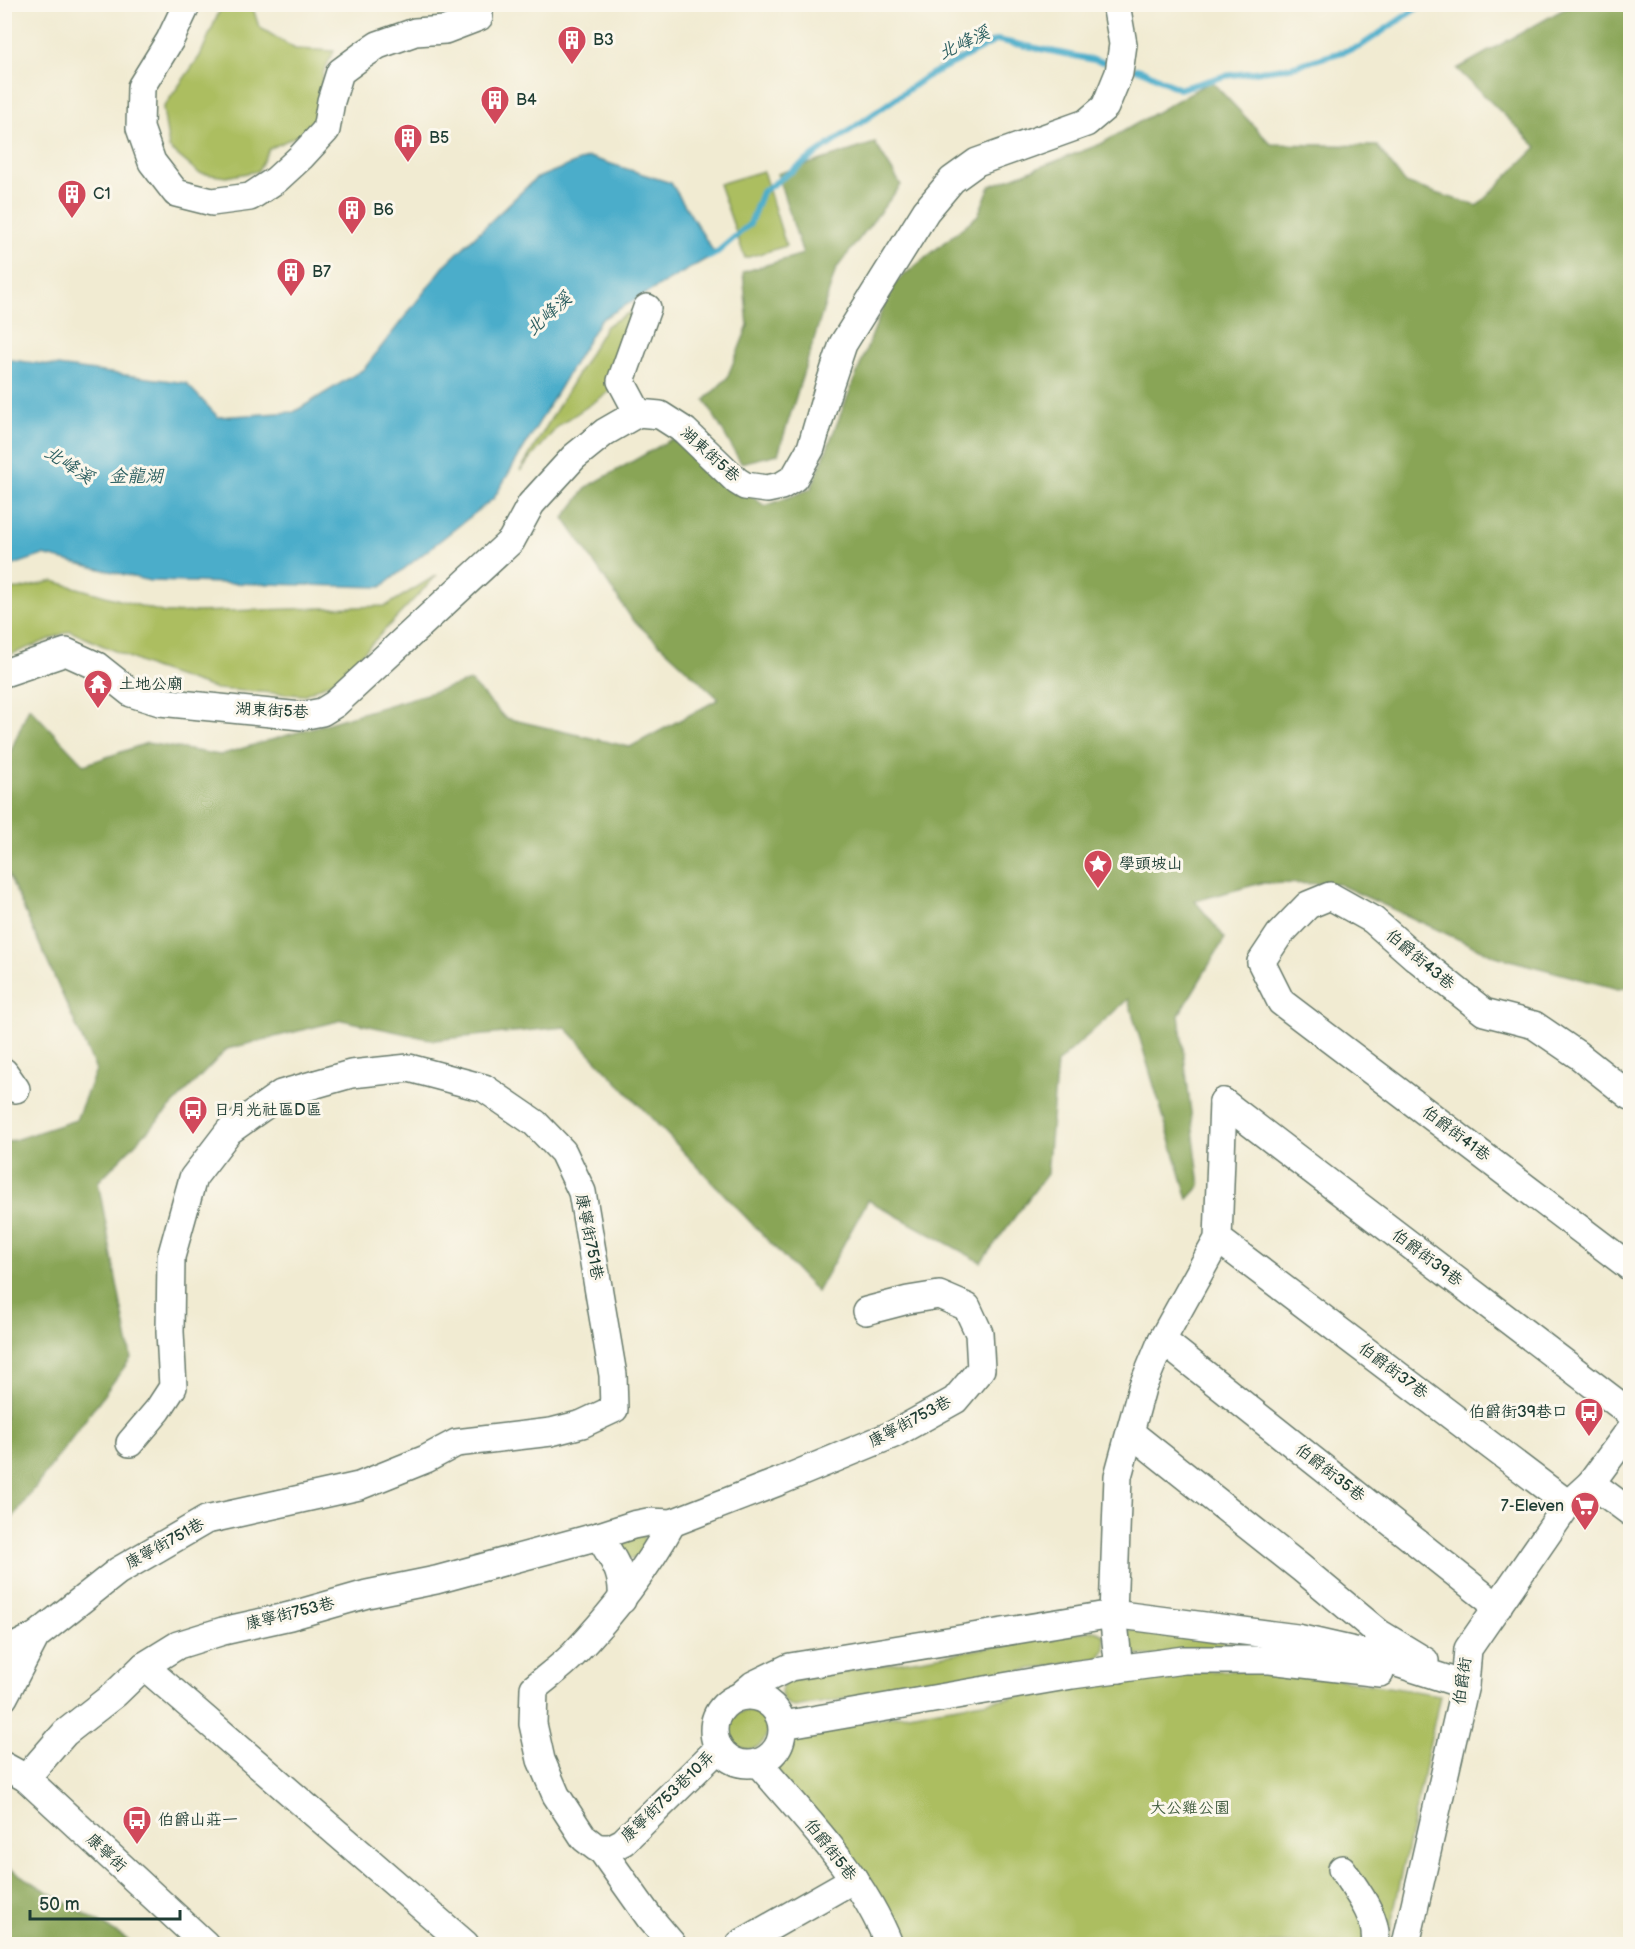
<svg xmlns="http://www.w3.org/2000/svg" width="1635" height="1949" font-family="'Balsamiq Sans','LXGW WenKai TC',sans-serif">
<style>
.green{fill:#acbe61;stroke:#667e4a;stroke-width:1.5}
.forest{fill:#89a557;stroke:#547146;stroke-width:1.5}
.water{fill:#4badca;stroke:#35757f;stroke-width:1.5}
.lines{fill:none;stroke-linecap:round;stroke-linejoin:round}
.stream{stroke:#4badca;stroke-width:6}
.minor-casing{stroke:#687a6b;stroke-width:30}
.minor{stroke:#fff;stroke-width:27}
.labels{text-anchor:middle;dominant-baseline:central;stroke-width:6;stroke-linejoin:round;paint-order:stroke}
.poi-label{font-size:16px;fill:#1f3d34;stroke:#fbf7ec;text-anchor:start}
.street-label{font-size:16px;fill:#1f3d34;stroke:#fbf7ec}
.park-label{font-size:16px;fill:#425d3f;stroke:#fbf7ec}
.water-label{font-size:18px;font-style:italic;fill:#2c5f61;stroke:#fbf7ec}
</style>
<rect width="100%" height="100%" fill="#fbf7ec"/>
<filter id="ink" filterUnits="userSpaceOnUse"><feTurbulence type="fractalNoise" baseFrequency=".0167" numOctaves="2"/><feDisplacementMap in="SourceGraphic" scale="12" xChannelSelector="R" yChannelSelector="G"/><feConvolveMatrix kernelMatrix="1 2 1 2 8 2 1 2 1" color-interpolation-filters="sRGB"/></filter>
<filter id="wash" filterUnits="userSpaceOnUse"><feTurbulence type="fractalNoise" baseFrequency=".008" numOctaves="4" result="noise"/><feDisplacementMap in="SourceGraphic" scale="24" xChannelSelector="R" yChannelSelector="G"/><feGaussianBlur stdDeviation="1.35" result="paint"/><feColorMatrix in="noise" values="0 0 0 0 0 0 0 0 0 0 0 0 0 0 0 0 0 1.4 0 .05"/><feComposite in="paint" operator="in"/></filter>
<g filter="url(#wash)">
<rect width="100%" height="100%" fill="#f1ebd2"/>
<g class="green">
<polygon points="222,5 252,5 259,27 295,49 334,51 323,73 320,103 311,129 269,149 258,171 226,177 199,173 169,148 163,108 200,56"/>
<polygon points="763,171 786,246 745,258 719,184"/>
<polygon points="632,311 610,376 609,392 558,426 520,471 606,326"/>
<polygon points="437,575 338,679 303,695 216,689 153,668 70,631 5,657 5,590 20,589 53,581 165,613 386,606"/>
<polygon points="644,1535 645,1545 637,1558 627,1559 615,1538"/>
<polygon points="1133,1629 1379,1665 1131,1655 1126,1632"/>
<path d="M1096,1630L1104,1636L1105,1650L1099,1658L1094,1659L794,1707C781,1703 777,1691 786,1681Z"/>
<polygon points="1279,1670 1440,1695 1387,1944 897,1944 772,1765 784,1756 795,1732 1178,1671"/>
<circle cx="748" cy="1730" r="19"/>
</g>
<g class="forest">
<polygon points="1571,5 1630,5 1630,987 1618,989 1495,956 1338,884 1261,883 1195,901 1225,938 1179,1015 1200,1186 1188,1199 1128,999 1057,1063 1047,1174 981,1262 868,1200 817,1292 565,1027 434,1040 342,1020 227,1049 98,1182 131,1358 5,1528 5,1143 76,1120 96,1070 5,867 5,765 29,707 84,765 147,743 220,755 470,681 505,718 630,747 719,699 632,619 564,518 587,487 672,439 765,506 811,489 892,285 978,215 990,186 1101,144 1211,81 1271,144 1377,146 1405,183 1477,206 1537,147 1457,69"/>
<polygon points="875,143 901,185 836,269 778,454 741,463 705,400 727,378 748,326 743,272 803,254 777,174"/>
<polygon points="4,1866 5,1866 135,1944 5,1944"/>
</g>
<polygon class="water" points="589,157 671,183 715,254 600,320 494,498 381,587 150,581 43,555 5,568 5,359 186,383 218,417 294,412 364,369 446,264 535,179"/>
<g class="lines">
<g class="stream">
<polyline points="1136,69 1144,71 1179,89 1225,76 1291,67 1359,47 1423,4"/>
<polyline points="709,257 715,254 750,224 762,192 926,77 997,40 1104,62"/>
</g>
</g>
</g>
<g filter="url(#ink)">
<g class="lines">
<g class="minor-casing">
<g id="minor">
<polyline points="187,4 170,40 141,87 140,128 152,162 176,193 212,202 250,197 276,180 301,157 326,130 331,101 340,72 363,55 378,45 415,32 445,30 479,17 479,4"/>
<polyline points="638,413 621,381 647,308"/>
<polyline points="4,673 66,652 97,666 131,693 160,702 301,716 322,712 335,704 511,541 531,504 574,457 605,432 638,413 660,415 685,431 737,481 745,486 767,489 781,486 794,478 811,448 829,386 843,344 926,211 952,180 977,162 1086,123 1105,107 1119,73 1123,44 1116,4"/>
<polyline points="4,1072 16,1089"/>
<polyline points="1630,1096 1578,1055 1534,1025 1484,1012 1415,957 1373,920 1330,896 1308,905 1279,935 1261,962 1281,1002 1630,1267"/>
<polyline points="1223,1102 1630,1413"/>
<polyline points="1218,1239 1568,1504"/>
<polyline points="1162,1340 1498,1607"/>
<polyline points="1131,1433 1301,1568 1379,1633 1425,1661"/>
<polyline points="1591,1483 1630,1512"/>
<path d="M672,1523C645,1572 611,1615 573,1655C561,1667 547,1677 534,1688L533,1724L541,1760L556,1795L584,1838L597,1848H611L623,1842L719,1748"/>
<path d="M599,1536C613,1560 624,1571 622,1600"/>
<polyline points="4,1652 36,1636 118,1571 206,1520 359,1486 426,1459 456,1443 551,1432 582,1424 614,1409 613,1375 582,1192 563,1152 535,1123 484,1088 409,1068 351,1074 281,1094 229,1131 193,1178 171,1257 170,1332 173,1387 158,1410 130,1443"/>
<polyline points="144,1666 465,1944"/>
<polyline points="1119,1669 1113,1614 1118,1476 1142,1388 1162,1340 1218,1239 1223,1102"/>
<circle cx="748" cy="1730" r="34"/>
<polyline points="740,1696 753,1685 790,1667 1113,1614 1297,1638 1372,1655 1465,1685"/>
<polyline points="4,1697 36,1636"/>
<polyline points="783,1725 1072,1675 1184,1660 1270,1660 1380,1673"/>
<path d="M758,1763C807,1820 861,1874 889,1944"/>
<polyline points="4,1766 26,1778 205,1944"/>
<polyline points="26,1778 65,1733 115,1694 144,1666 178,1645 223,1631 290,1616 367,1594 436,1580 599,1536 633,1525 648,1522 672,1523 778,1482 894,1434 955,1400 981,1369 979,1333 967,1307 939,1295 908,1300 866,1311"/>
<polyline points="600,1848 649,1917 672,1944"/>
<path d="M1342,1869C1356,1890 1379,1918 1375,1944"/>
<polyline points="740,1944 854,1879"/>
<polyline points="1406,1944 1465,1685 1468,1649 1568,1504 1591,1483 1630,1430"/>
</g>
</g>
<use href="#minor" class="minor"/>
</g>
</g>
<defs>
<g id="building-pin" transform="scale(1.5)"><path d="M0 17L-7.5 6A9.5 9.5 0 1 1 7.5 6Z" fill="#d1495b" stroke="#fbf7ec"/><path d="M-4-6H4V6H1V3H-1V6H-4ZM-2.5-4.3h1.7v1.8h-1.7ZM.8-4.3h1.7v1.8H.8ZM-2.5-1h1.7V.8h-1.7ZM.8-1h1.7V.8H.8Z" fill="#fff"/></g>
<g id="temple-pin" transform="scale(1.5)"><path d="M0 17L-7.5 6A9.5 9.5 0 1 1 7.5 6Z" fill="#d1495b" stroke="#fbf7ec"/><path d="M0-6L5-2H3V0L6.5 2.5H4V6H1.5V3h-3V6H-4V2.5H-6.5L-3 0V-2H-5Z" fill="#fff"/></g>
<g id="sight-pin" transform="scale(1.5)"><path d="M0 17L-7.5 6A9.5 9.5 0 1 1 7.5 6Z" fill="#d1495b" stroke="#fbf7ec"/><path d="M0-6L1.8-2.2L6-1.7L2.9 1.2L3.7 5.4L0 3.3L-3.7 5.4L-2.9 1.2L-6-1.7L-1.8-2.2Z" fill="#fff"/></g>
<g id="bus-pin" transform="scale(1.5)"><path d="M0 17L-7.5 6A9.5 9.5 0 1 1 7.5 6Z" fill="#d1495b" stroke="#fbf7ec"/><path d="M-5-6H5V4H4V6H2V4H-2V6H-4V4H-5ZM-3.5-4V0h7V-4ZM-3.5 1.2v1.5H-2V1.2ZM2 1.2v1.5H3.5V1.2Z" fill="#fff"/></g>
<g id="supermarket-pin" transform="scale(1.5)"><path d="M0 17L-7.5 6A9.5 9.5 0 1 1 7.5 6Z" fill="#d1495b" stroke="#fbf7ec"/><path d="M-6-5.5h2.5l.6 2H6L4.5 2H-2.5L-4.4-4H-6ZM-1.5 3.2a1.3 1.3 0 1 0 .1 0ZM3 3.2a1.3 1.3 0 1 0 .1 0Z" fill="#fff"/></g>
</defs>
<g fill-rule="evenodd">
<use href="#building-pin" x="572" y="40"/>
<use href="#building-pin" x="495" y="100"/>
<use href="#building-pin" x="408" y="138"/>
<use href="#building-pin" x="72" y="194"/>
<use href="#building-pin" x="352" y="210"/>
<use href="#building-pin" x="291" y="272"/>
<use href="#temple-pin" x="98" y="684"/>
<use href="#sight-pin" x="1098" y="864"/>
<use href="#bus-pin" x="193" y="1110"/>
<use href="#bus-pin" x="1589" y="1412"/>
<use href="#supermarket-pin" x="1585" y="1506"/>
<use href="#bus-pin" x="137" y="1820"/>
</g>
<g class="labels">
<g class="poi-label">
<text x="593" y="40">B3</text>
<text x="516" y="100">B4</text>
<text x="429" y="138">B5</text>
<text x="93" y="194">C1</text>
<text x="373" y="210">B6</text>
<text x="312" y="272">B7</text>
<text x="119" y="684">土地公廟</text>
<text x="1119" y="864">學頭坡山</text>
<text x="214" y="1110">日月光社區D區</text>
<text x="1568" y="1412" text-anchor="end">伯爵街39巷口</text>
<text x="1564" y="1506" text-anchor="end">7-Eleven</text>
<text x="158" y="1820">伯爵山莊一</text>
</g>
<g class="street-label">
<text transform="translate(710 455) rotate(42)">湖東街5巷</text>
<text transform="translate(272 711) rotate(3)">湖東街5巷</text>
<text transform="translate(1420 960) rotate(40)">伯爵街43巷</text>
<text transform="translate(1456 1134) rotate(37)">伯爵街41巷</text>
<text transform="translate(589 1237) rotate(79)">康寧街751巷</text>
<text transform="translate(1427 1258) rotate(37)">伯爵街39巷</text>
<text transform="translate(1393 1371) rotate(37)">伯爵街37巷</text>
<text transform="translate(910 1422) rotate(-28)">康寧街753巷</text>
<text transform="translate(1330 1473) rotate(38)">伯爵街35巷</text>
<text transform="translate(165 1544) rotate(-29)">康寧街751巷</text>
<text transform="translate(290 1614) rotate(-14)">康寧街753巷</text>
<text transform="translate(1463 1681) rotate(-82)">伯爵街</text>
<text transform="translate(668 1797) rotate(-44)">康寧街753巷10弄</text>
<text transform="translate(830 1850) rotate(52)">伯爵街5巷</text>
<text transform="translate(106 1853) rotate(43)">康寧街</text>
</g>
<g class="park-label">
<text x="1190" y="1808">大公雞公園</text>
</g>
<g class="water-label">
<text transform="translate(964 43) rotate(-25)">北峰溪</text>
<text transform="translate(549 314) rotate(-42)">北峰溪</text>
<text transform="translate(69 465) rotate(33)">北峰溪</text>
<text x="136" y="476">金龍湖</text>
</g>
</g>
<rect width="1635" height="1949" fill="none" stroke="#fbf7ec" stroke-width="24"/>
<path d="M30 1910v9h150v-9" fill="none" stroke="#1f3d34" stroke-width="3"/>
<text x="39" y="1910" font-size="18" fill="#1f3d34" stroke="#fbf7ec" stroke-width="4.5" paint-order="stroke">50 m</text>
</svg>
